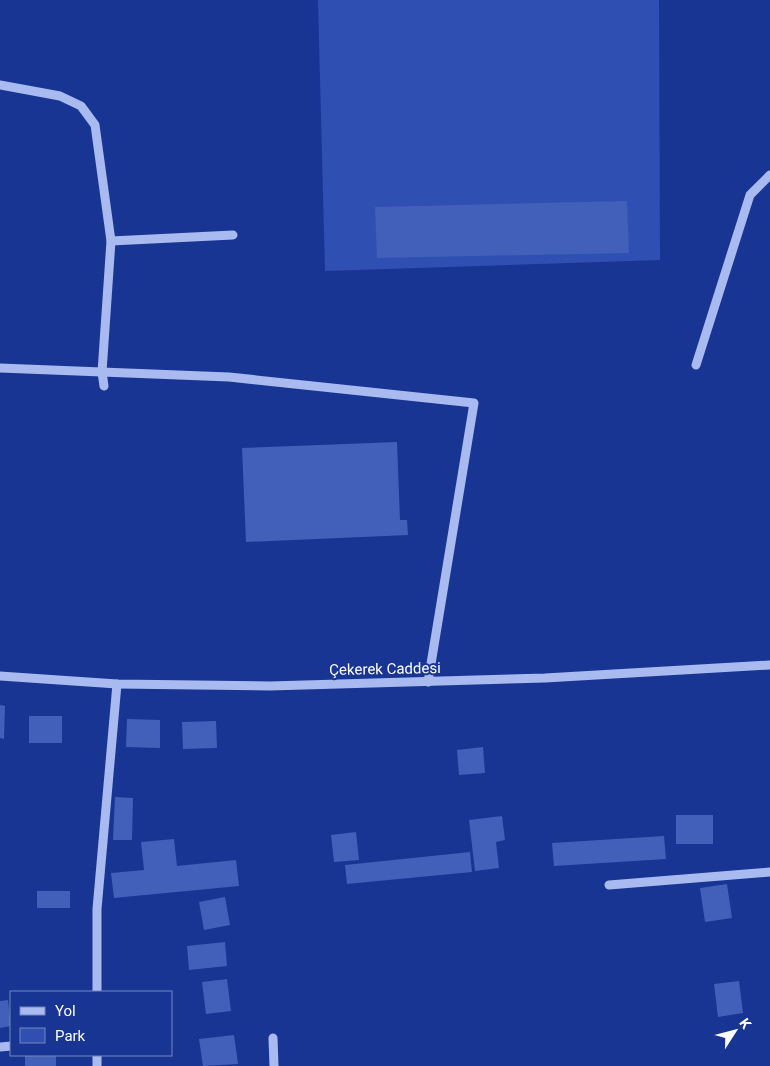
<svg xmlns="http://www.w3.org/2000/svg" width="770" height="1066" font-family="Roboto,sans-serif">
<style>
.park{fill:#304fb2}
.building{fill:#425fba}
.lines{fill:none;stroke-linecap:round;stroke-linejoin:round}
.minor{stroke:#a9baf0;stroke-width:9}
.labels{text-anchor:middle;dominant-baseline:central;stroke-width:4;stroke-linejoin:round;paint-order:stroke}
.street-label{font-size:15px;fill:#fff;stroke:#193593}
</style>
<rect width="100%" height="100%" fill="#193593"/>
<polygon class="park" points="318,0 659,0 660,260 325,271"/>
<g class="building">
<polygon points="627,201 629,253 377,258 375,207"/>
<polygon points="397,442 400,520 407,520 408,535 246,542 242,448"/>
<polygon points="0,705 5,706 4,739 0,738"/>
<rect x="29" y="716" width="33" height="27"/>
<polygon points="127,719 160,720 160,748 126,747"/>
<polygon points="216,721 217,748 183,749 182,722"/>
<polygon points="483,747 485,773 459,775 457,750"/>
<polygon points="115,797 133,798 132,840 113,840"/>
<rect x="676" y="815" width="37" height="29"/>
<polygon points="502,816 505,840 496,842 499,868 475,871 469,820"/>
<polygon points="356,832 359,860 334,862 331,835"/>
<polygon points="664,836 666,859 554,866 552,843"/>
<polygon points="174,839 177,866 236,860 239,886 114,898 111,873 144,870 141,842"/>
<polygon points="470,852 472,872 347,884 345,865"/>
<polygon points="727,884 732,918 705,922 700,888"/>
<rect x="37" y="891" width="33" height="17"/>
<polygon points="225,897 230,925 204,930 199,902"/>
<polygon points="225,942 227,966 189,970 187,946"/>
<polygon points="227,979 231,1011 206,1014 202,982"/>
<polygon points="739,981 743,1013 718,1017 714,984"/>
<polygon points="8,1000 11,1026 0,1028 0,1001"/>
<polygon points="234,1035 238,1064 203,1066 199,1039"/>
<rect x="25" y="1055" width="31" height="11"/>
</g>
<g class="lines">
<g class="minor">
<polyline points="0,85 60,96 81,106 95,125 111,241 102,372 104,386"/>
<polyline points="111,241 233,235"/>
<polyline points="696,365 750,195 770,175"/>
<polyline points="0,368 229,377 474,403 428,682"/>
<polyline points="0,676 117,684 270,686 545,678 770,665"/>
<polyline points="609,885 770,872"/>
<polyline points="97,992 97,909 117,684"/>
<polyline points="273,1038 274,1066"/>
<polyline points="0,1047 11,1046"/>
<polyline points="97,1066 97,1055"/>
</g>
</g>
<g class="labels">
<g class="street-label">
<text transform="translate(385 669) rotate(-1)">Çekerek Caddesi</text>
</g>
</g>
<rect x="10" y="991" width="162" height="65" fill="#193593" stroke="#7586be"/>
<rect x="20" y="1007" width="25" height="8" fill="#a9baf0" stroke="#7586be"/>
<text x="55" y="1016" font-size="15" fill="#ffffff">Yol</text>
<rect x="20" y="1028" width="25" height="15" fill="#304fb2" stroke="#7586be"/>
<text x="55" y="1041" font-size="15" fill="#ffffff">Park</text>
<g transform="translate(735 1031) rotate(54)" stroke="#193593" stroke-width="4" paint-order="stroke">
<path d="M0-4L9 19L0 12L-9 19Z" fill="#ffffff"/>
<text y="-8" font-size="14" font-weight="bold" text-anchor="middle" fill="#ffffff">K</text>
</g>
</svg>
